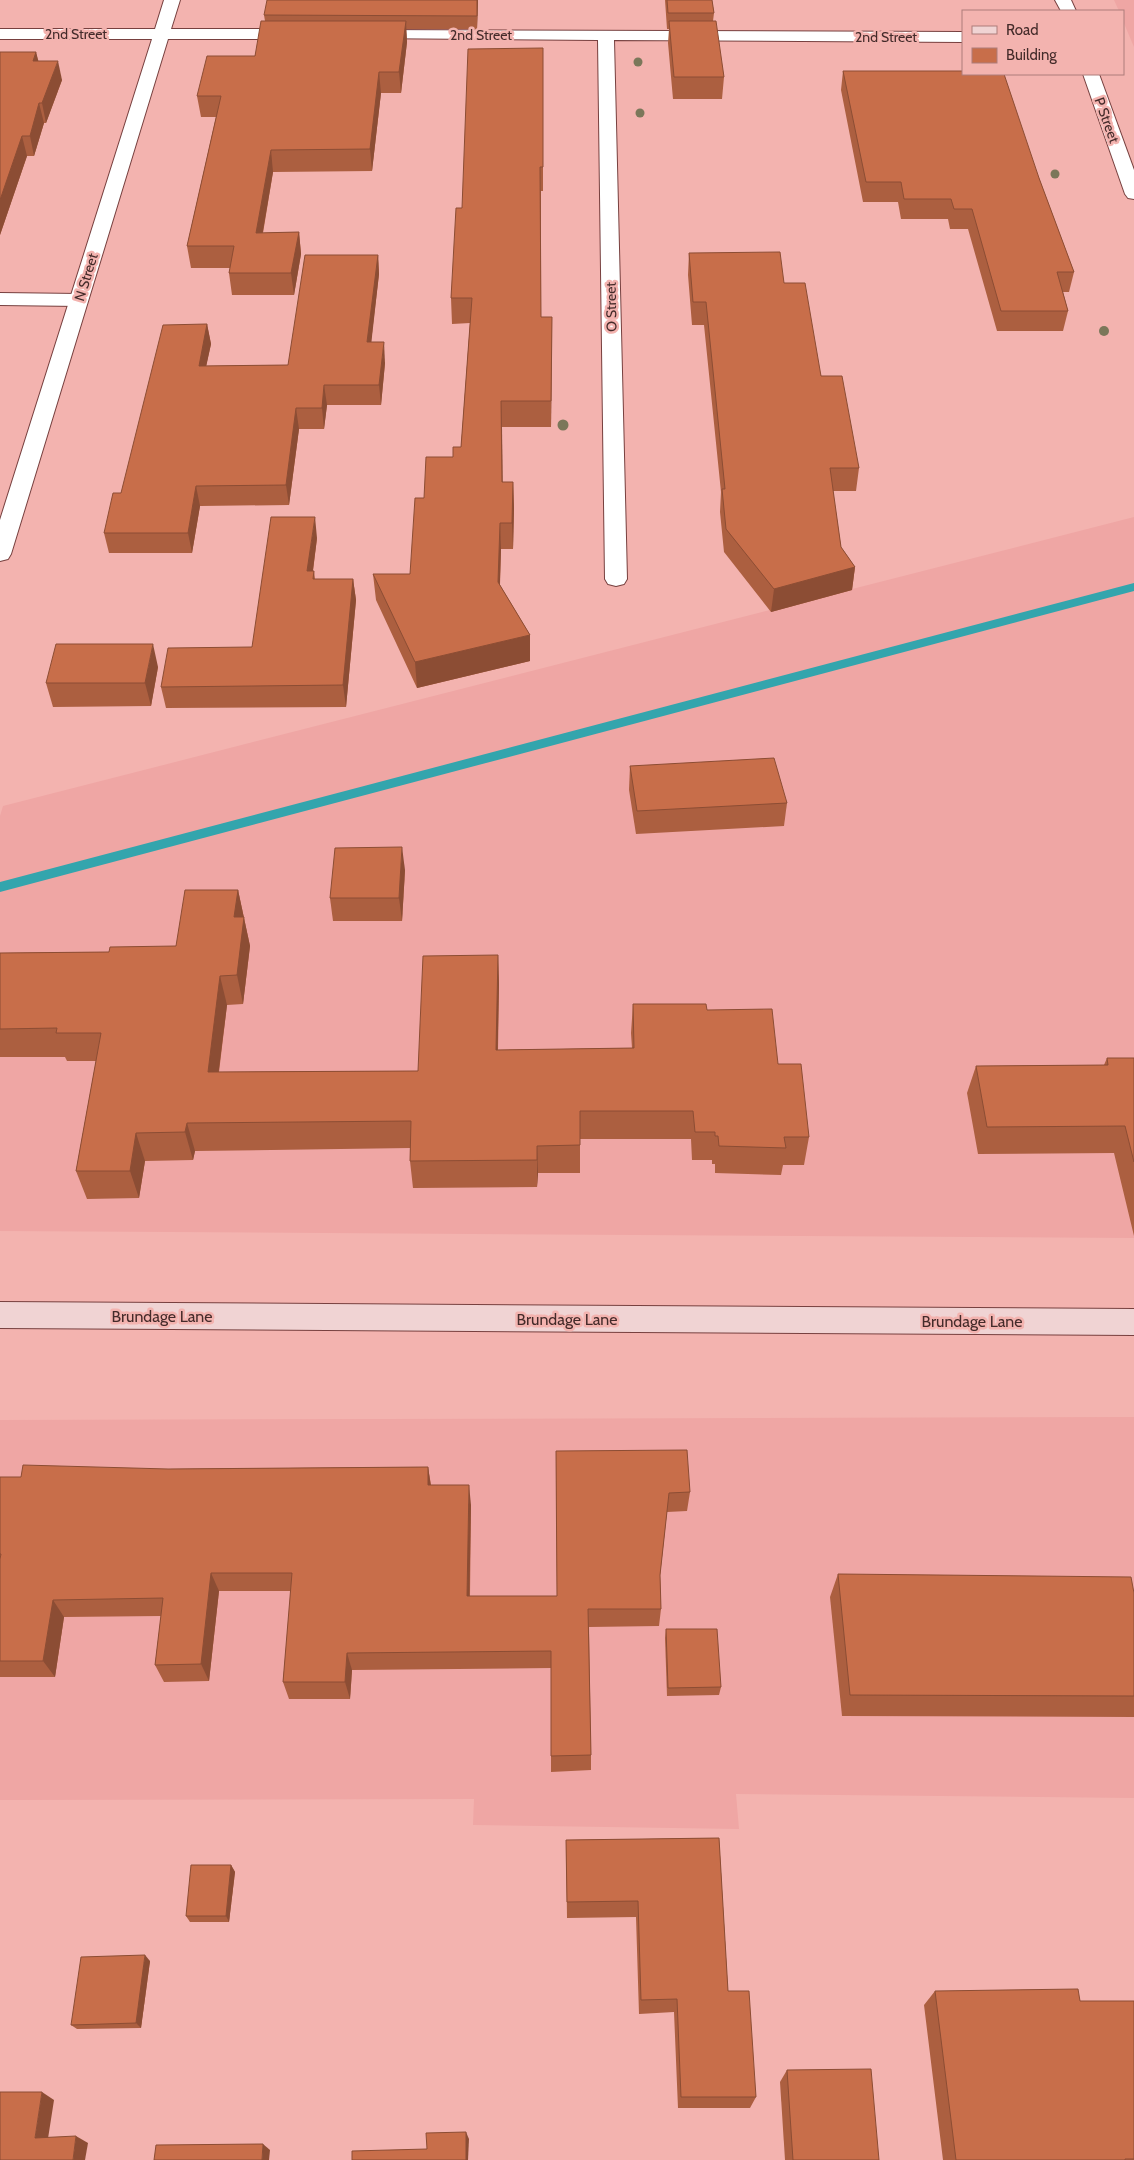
<svg xmlns="http://www.w3.org/2000/svg" width="1134" height="2160" font-family="Cabin,sans-serif">
<style>
.built{fill:#efa6a4}
.lines{fill:none;stroke-linecap:round;stroke-linejoin:round}
.stream{fill:#33a5ad;fill-rule:evenodd}
.service-casing{stroke:#77403f;stroke-width:2}
.minor-casing{stroke:#77403f;stroke-width:2}
.tertiary-casing{stroke:#77403f;stroke-width:2}
.secondary-casing{stroke:#77403f;stroke-width:2}
.service{fill:#fff;fill-rule:evenodd}
.minor{fill:#fff;fill-rule:evenodd}
.tertiary{fill:#fff;fill-rule:evenodd}
.secondary{fill:#f0d3d3;fill-rule:evenodd}
.tree{fill:#7b775a}
.wall{fill:#ac5f40}
.shaded-wall{fill:#8c4d34}
.building{fill:#c86e4a;stroke:#8c4d34}
.labels{text-anchor:middle;dominant-baseline:central;stroke-width:5;stroke-linejoin:round;paint-order:stroke}
.far-street-label{font-size:14px;fill:#442b2a;stroke:#f3b3af}
.street-label{font-size:16px;fill:#442b2a;stroke:#f3b3af}
</style>
<rect width="100%" height="100%" fill="#f3b3af"/>
<g class="built">
<polygon points="1114,0 1134,0 1134,47 1123,21 1123,11 1119,11"/>
<polygon points="1134,517 1134,1238 0,1231 0,816 3,806"/>
<polygon points="1134,1417 1134,1798 736,1794 739,1829 473,1825 474,1799 0,1800 0,1420"/>
</g>
<g class="lines">
<polygon class="stream" points="1134,583 1134,591 0,892 0,882"/>
<g class="service-casing">
<polygon id="service" points="0,293 79,294 86,296 88,300 86,304 79,306 0,305"/>
</g>
<g class="minor-casing">
<g id="minor">
<polygon points="164,0 180,0 171,29 296,29 304,34 296,39 168,39 11,554 8,559 0,561 0,520 152,39 0,39 0,29 155,29"/>
<polygon points="369,30 963,32 963,42 614,40 627,579 624,584 616,586 608,584 605,579 598,40 364,38 361,35"/>
</g>
</g>
<g class="tertiary-casing">
<g id="tertiary">
<polygon points="1055,0 1071,0 1076,11 1061,11"/>
<polygon points="1083,74 1099,74 1134,170 1134,199 1128,198 1125,194"/>
</g>
</g>
<g class="secondary-casing">
<polygon id="secondary" points="0,1302 1134,1309 1134,1335 0,1328"/>
</g>
<use href="#service" class="service"/>
<use href="#minor" class="minor"/>
<use href="#tertiary" class="tertiary"/>
<use href="#secondary" class="secondary"/>
</g>
<g class="tree">
<circle cx="638" cy="62" r="4.5"/>
<circle cx="640" cy="113" r="4.5"/>
<circle cx="1055" cy="174" r="4.5"/>
<circle cx="1104" cy="331" r="5"/>
<circle cx="563" cy="425" r="5.5"/>
</g>
<g class="wall">
<polygon points="478,0 477,29 406,29 407,42 401,93 381,93 372,171 273,172 263,233 299,232 301,254 294,295 232,295 229,273 230,268 191,268 187,246 216,117 201,117 197,96 255,56 265,21 264,15"/>
<polygon points="665,0 712,0 714,13 713,21 724,77 722,99 673,99 668,43 669,29 667,29"/>
<polygon points="543,48 543,191 541,191 541,317 552,317 551,427 502,427 502,482 513,482 514,508 513,549 501,549 500,585 530,635 530,661 417,688 376,600 373,574 410,574 453,457 461,447 470,323 452,324 451,298 462,208"/>
<polygon points="0,52 36,52 38,61 62,80 46,123 44,123 34,156 27,156 0,235"/>
<polygon points="843,71 1039,178 1074,272 1069,292 1063,292 1068,311 1063,331 997,331 968,229 950,229 948,219 901,219 898,202 863,202 841,90"/>
<polygon points="689,253 784,283 821,376 859,468 856,491 833,491 841,547 855,567 852,590 771,612 724,552 720,512 721,492 704,325 692,325 688,275"/>
<polygon points="378,255 379,274 371,342 385,363 381,405 327,405 324,429 299,429 289,505 200,506 192,553 109,553 104,533 121,493 207,324 211,344 206,366 288,365"/>
<polygon points="317,538 313,571 314,571 315,579 353,579 356,600 346,707 166,708 161,687 252,647"/>
<polygon points="158,667 151,706 53,707 46,683"/>
<polygon points="630,766 787,803 784,826 636,834 629,790"/>
<polygon points="405,870 402,921 333,921 330,898"/>
<polygon points="238,890 250,946 243,1004 227,1005 219,1072 418,1071 498,955 499,984 498,1050 632,1048 631,1033 633,1004 707,1010 778,1064 809,1137 804,1165 783,1165 781,1175 715,1173 715,1164 712,1164 712,1160 692,1160 691,1139 580,1139 580,1173 538,1173 537,1187 413,1188 410,1161 410,1148 195,1151 193,1160 145,1161 139,1198 87,1199 76,1171 96,1061 67,1061 65,1057 0,1057 0,953 109,952 176,946"/>
<polygon points="1107,1058 1134,1058 1134,1236 1114,1153 978,1154 967,1093 976,1066 1104,1065"/>
<polygon points="556,1451 690,1492 687,1511 667,1512 660,1576 661,1609 659,1626 589,1627 591,1755 591,1770 551,1772 551,1668 352,1670 350,1699 289,1699 283,1682 291,1591 219,1591 209,1681 164,1682 155,1665 161,1616 64,1617 55,1677 0,1677 0,1477 21,1477 168,1469 428,1467 431,1485 471,1505 470,1596 557,1596"/>
<polygon points="838,1574 1134,1593 1134,1717 842,1716 830,1597"/>
<polygon points="666,1629 721,1687 719,1695 667,1696 665,1638"/>
<polygon points="719,1838 728,1991 756,2097 750,2108 678,2108 674,2012 639,2014 636,1917 567,1918 566,1840"/>
<polygon points="231,1865 235,1872 229,1922 190,1922 186,1916"/>
<polygon points="150,1961 141,2028 77,2029 71,2025"/>
<polygon points="935,1991 1080,2001 1134,2001 1134,2160 943,2160 924,2005"/>
<polygon points="787,2070 879,2160 785,2160 780,2082"/>
</g>
<g class="shaded-wall">
<polygon points="477,0 478,0 477,29"/>
<polygon points="406,21 407,42 401,93 399,72"/>
<polygon points="36,52 41,71 33,61"/>
<polygon points="58,61 62,80 46,123 42,103"/>
<polygon points="379,72 381,93 372,171 370,149"/>
<polygon points="39,103 44,123 34,156 30,136"/>
<polygon points="22,136 27,156 0,235 0,200"/>
<polygon points="271,150 273,172 259,254 256,233"/>
<polygon points="299,232 301,254 294,295 291,273"/>
<polygon points="378,255 379,274 369,363 367,342"/>
<polygon points="552,317 552,342 551,427 551,401"/>
<polygon points="207,324 211,344 202,386 199,366"/>
<polygon points="384,342 385,363 381,405 379,385"/>
<polygon points="324,385 327,405 324,429 322,408"/>
<polygon points="501,401 502,427 503,508 502,482"/>
<polygon points="296,408 299,429 289,505 286,485"/>
<polygon points="513,482 514,508 513,549 512,523"/>
<polygon points="196,486 200,506 192,553 188,533"/>
<polygon points="315,517 317,538 310,593 307,571"/>
<polygon points="500,523 501,549 499,608 498,582"/>
<polygon points="855,567 852,590 771,612 774,589"/>
<polygon points="353,579 356,600 346,707 343,685"/>
<polygon points="530,635 530,661 417,688 415,662"/>
<polygon points="153,644 158,667 151,706 145,683"/>
<polygon points="402,847 405,870 402,921 399,898"/>
<polygon points="238,890 250,946 243,1004 237,975 234,917"/>
<polygon points="498,955 499,984 497,1078 496,1050"/>
<polygon points="220,976 227,1005 215,1100 208,1072"/>
<polygon points="187,1123 195,1151 193,1160 185,1132"/>
<polygon points="136,1133 145,1161 139,1198 130,1171"/>
<polygon points="537,1146 538,1173 537,1187"/>
<polygon points="428,1467 431,1487 428,1485"/>
<polygon points="469,1485 471,1505 469,1614 467,1596"/>
<polygon points="211,1573 219,1591 209,1681 201,1664"/>
<polygon points="53,1600 64,1617 55,1677 43,1661"/>
<polygon points="347,1653 352,1670 350,1699 345,1682"/>
<polygon points="231,1865 235,1872 229,1922 226,1916"/>
<polygon points="145,1955 150,1961 141,2028 136,2023"/>
<polygon points="42,2092 54,2100 47,2145 35,2138"/>
<polygon points="466,2132 469,2139 468,2160 466,2160"/>
<polygon points="76,2136 88,2143 85,2160 73,2160"/>
<polygon points="263,2144 270,2150 269,2160 262,2160"/>
</g>
<g class="building">
<polygon points="267,0 477,0 477,16 264,15"/>
<polygon points="667,0 712,0 714,13 668,13"/>
<polygon points="261,21 406,21 399,72 379,72 370,149 271,150 256,233 299,232 291,273 229,273 234,246 187,246 221,96 197,96 207,56 255,56"/>
<polygon points="669,21 716,21 724,77 674,77"/>
<polygon points="543,48 543,167 540,167 541,317 552,317 551,401 501,401 502,482 513,482 512,523 500,523 498,582 530,635 415,662 373,574 410,574 415,498 424,498 426,457 453,457 453,447 461,447 472,298 451,298 456,208 462,208 468,49"/>
<polygon points="0,52 36,52 33,61 58,61 42,103 39,103 30,136 22,136 0,200"/>
<polygon points="843,71 963,71 963,74 1004,74 1039,178 1074,272 1057,272 1068,311 1001,311 972,209 954,209 951,199 904,199 901,182 866,182"/>
<polygon points="780,252 784,283 805,283 821,376 842,376 859,468 830,468 841,547 855,567 774,589 726,529 722,489 725,489 706,302 693,302 689,253"/>
<polygon points="305,255 378,255 367,342 384,342 379,385 324,385 322,408 296,408 286,485 196,486 188,533 104,533 113,493 121,493 163,325 207,324 199,366 288,365"/>
<polygon points="271,517 315,517 307,571 314,571 313,579 353,579 343,685 161,687 168,648 252,647"/>
<polygon points="56,644 153,644 145,683 46,683"/>
<polygon points="774,758 787,803 637,811 630,766"/>
<polygon points="402,847 399,898 330,898 335,848"/>
<polygon points="185,890 238,890 234,917 244,917 237,975 220,976 208,1072 418,1071 423,956 498,955 496,1050 634,1048 633,1004 706,1004 707,1010 772,1009 778,1064 801,1064 809,1137 784,1137 786,1148 719,1146 718,1136 715,1136 715,1132 695,1132 693,1111 580,1111 580,1145 537,1146 537,1160 410,1161 411,1121 187,1123 185,1132 136,1133 130,1171 76,1171 101,1033 56,1033 57,1028 0,1029 0,953 109,952 110,947 176,946"/>
<polygon points="1107,1058 1134,1058 1134,1162 1125,1126 987,1127 976,1066 1108,1065"/>
<polygon points="687,1450 690,1492 669,1493 660,1575 661,1609 588,1609 591,1755 551,1756 551,1651 347,1653 345,1682 283,1682 292,1573 211,1573 201,1664 155,1665 163,1598 53,1600 43,1661 0,1661 0,1559 1,1554 0,1554 0,1477 21,1477 23,1465 168,1469 428,1467 428,1485 469,1485 467,1596 557,1596 556,1451"/>
<polygon points="838,1574 1131,1577 1134,1593 1134,1696 850,1695"/>
<polygon points="666,1629 717,1629 721,1687 668,1688"/>
<polygon points="719,1838 728,1991 749,1991 756,2097 681,2097 677,1999 641,2000 638,1901 567,1902 566,1840"/>
<polygon points="191,1865 231,1865 226,1916 186,1916"/>
<polygon points="145,1955 136,2023 71,2025 81,1957"/>
<polygon points="1078,1989 1080,2001 1134,2001 1134,2159 1125,2159 1125,2160 956,2160 935,1991"/>
<polygon points="871,2069 879,2160 793,2160 787,2070"/>
<polygon points="0,2092 42,2092 35,2138 76,2136 73,2160 0,2160"/>
<polygon points="466,2132 466,2160 352,2160 352,2151 427,2149 426,2133"/>
<polygon points="263,2144 262,2160 154,2160 156,2145"/>
</g>
<g class="labels">
<g class="far-street-label">
<text x="76" y="34">2nd Street</text>
<text x="481" y="35">2nd Street</text>
<text x="886" y="37">2nd Street</text>
<text transform="translate(1107 120) rotate(70)">P Street</text>
<text transform="translate(86 277) rotate(-73)">N Street</text>
<text transform="translate(611 307) rotate(-91)">O Street</text>
</g>
<g class="street-label">
<text x="162" y="1316">Brundage Lane</text>
<text x="567" y="1319">Brundage Lane</text>
<text x="972" y="1321">Brundage Lane</text>
</g>
</g>
<rect x="962" y="10" width="162" height="65" fill="#f3b3af" stroke="#ad7d7a"/>
<rect x="972" y="26" width="25" height="8" fill="#f0d3d3" stroke="#ad7d7a"/>
<text x="1006" y="35" font-size="15" fill="#442b2a">Road</text>
<rect x="972" y="48" width="25" height="15" fill="#c86e4a" stroke="#ad7d7a"/>
<text x="1006" y="60" font-size="15" fill="#442b2a">Building</text>
</svg>
